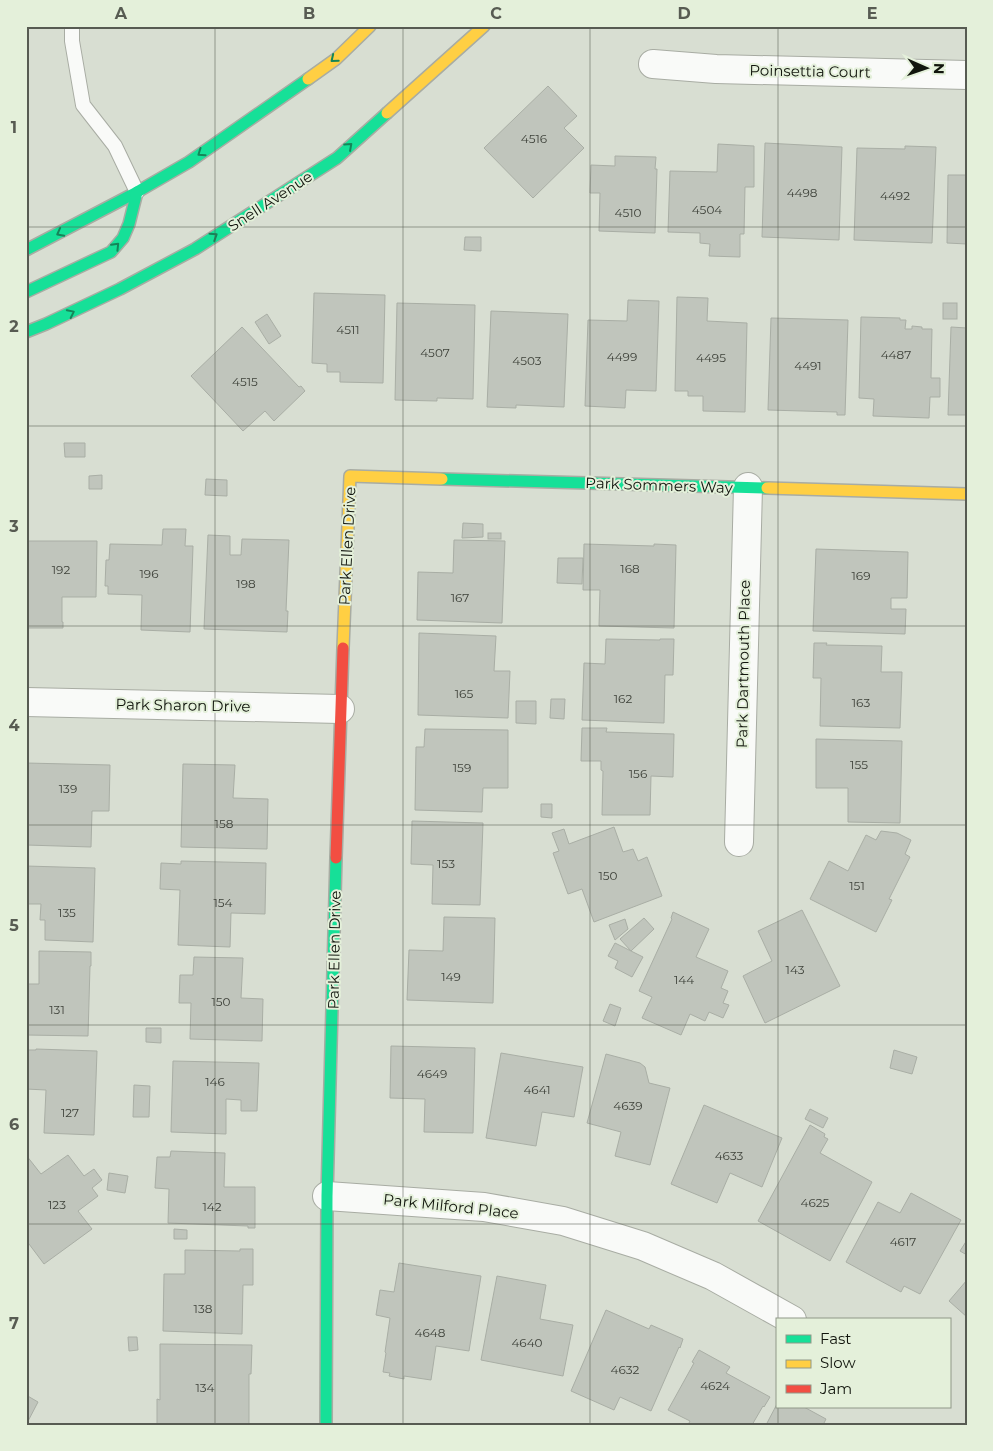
<svg xmlns="http://www.w3.org/2000/svg" width="993" height="1451" font-family="Montserrat,sans-serif">
<style>
.building{fill:#c0c5bc;stroke:#a9aea5}
.lines{fill:none;stroke-linecap:round;stroke-linejoin:round}
.lane-casing{stroke:#a8aca3;stroke-width:16}
.street-casing{stroke:#a8aca3;stroke-width:30}
.fast-casing{stroke:#a8aca3;stroke-width:14}
.slow-casing{stroke:#a8aca3;stroke-width:14}
.jam-casing{stroke:#a8aca3;stroke-width:14}
.lane{stroke:#f9faf8;stroke-width:14}
.street{stroke:#f9faf8;stroke-width:28}
.fast{stroke:#16e098;stroke-width:11}
.slow{stroke:#ffcf43;stroke-width:11}
.jam{stroke:#f24e42;stroke-width:11}
.oneway{stroke:#148559}
.grid{fill:none;stroke:#575b52;stroke-width:1;stroke-opacity:0.55}
.labels{text-anchor:middle;dominant-baseline:central;stroke-width:4;stroke-linejoin:round;paint-order:stroke}
.number-label{font-size:12px;fill:#3d4139}
.street-label{font-size:15px;fill:#11150d;stroke:#e4f0da}
.neatline{fill:none;stroke:#575b52;stroke-width:2}
.grid-label{font-size:16px;text-anchor:middle;font-weight:bold;fill:#575b52}
</style>
<rect width="100%" height="100%" fill="#d8ded2"/>
<g class="building">
<polygon points="548,86 577,116 564,128 584,148 533,198 484,148"/>
<polygon points="765,143 842,147 839,240 762,237"/>
<polygon points="718,144 754,146 754,187 745,187 744,234 740,234 740,257 709,256 710,244 700,243 700,233 668,232 670,171 717,172"/>
<polygon points="905,146 936,147 932,243 854,240 857,148 905,149"/>
<polygon points="615,156 656,157 655,169 657,169 655,233 599,231 600,193 590,193 591,165 615,166"/>
<polygon points="948,175 967,175 967,244 947,243"/>
<polygon points="465,237 481,237 481,251 464,250"/>
<polygon points="314,293 385,295 383,383 340,382 340,372 327,372 327,364 312,363"/>
<polygon points="677,297 708,298 707,321 747,323 745,412 703,411 703,396 688,396 688,391 675,391"/>
<polygon points="628,300 659,301 656,391 626,390 625,408 585,406 588,320 627,321"/>
<polygon points="397,303 475,305 473,399 437,398 437,401 395,400"/>
<rect x="943" y="303" width="14" height="16"/>
<polygon points="491,311 568,314 564,407 516,405 516,408 487,407"/>
<polygon points="267,314 281,336 269,344 255,322"/>
<polygon points="861,317 900,318 900,320 906,320 905,329 912,329 912,326 922,327 922,329 932,329 931,378 940,378 940,397 930,397 929,418 873,416 874,399 859,398"/>
<polygon points="771,318 848,320 845,415 837,415 837,412 768,410"/>
<polygon points="242,327 299,387 301,386 305,391 274,421 265,411 243,431 191,376"/>
<polygon points="951,327 967,328 967,415 948,415"/>
<polygon points="64,443 85,443 85,457 65,457"/>
<polygon points="102,475 102,489 89,489 89,476"/>
<polygon points="206,479 227,480 227,496 205,495"/>
<polygon points="463,523 483,524 483,537 462,538"/>
<polygon points="163,529 186,529 185,546 193,546 190,632 141,630 142,595 108,594 108,586 105,586 106,560 109,560 110,544 162,545"/>
<rect x="488" y="533" width="13" height="6"/>
<polygon points="208,535 230,536 230,555 241,555 242,539 289,540 286,611 288,611 287,632 204,629"/>
<polygon points="454,540 505,541 502,623 417,620 418,572 453,573"/>
<polygon points="26,541 97,541 96,597 62,597 62,622 63,622 63,628 26,628"/>
<polygon points="584,544 654,546 654,544 676,545 674,628 599,626 600,590 583,590"/>
<polygon points="816,549 908,552 907,598 891,598 891,609 906,609 905,634 813,631"/>
<polygon points="558,558 583,558 582,584 557,583"/>
<polygon points="419,633 496,636 494,671 510,671 508,718 418,715"/>
<polygon points="606,639 660,640 660,639 674,639 673,675 665,675 664,723 582,720 584,663 605,664"/>
<polygon points="814,643 827,643 826,645 882,646 881,672 902,672 900,728 820,726 821,678 813,678"/>
<polygon points="551,699 565,699 564,719 550,718"/>
<polygon points="516,701 536,701 536,724 516,723"/>
<polygon points="582,728 607,728 606,732 674,734 673,777 651,776 650,815 602,815 603,771 601,770 601,761 581,761"/>
<polygon points="425,729 508,730 508,788 483,788 482,812 415,810 416,747 424,747"/>
<polygon points="816,739 902,741 900,823 848,822 848,788 816,788"/>
<polygon points="26,763 110,765 109,811 92,811 91,847 26,845"/>
<polygon points="183,764 235,765 233,798 268,799 267,849 181,847"/>
<polygon points="541,804 552,804 552,818 541,817"/>
<polygon points="412,821 483,823 480,905 432,904 433,865 411,864"/>
<polygon points="614,827 623,852 633,849 638,861 647,857 662,896 594,922 582,889 568,894 553,853 559,851 552,833 564,829 569,844"/>
<polygon points="881,831 897,833 911,840 905,854 910,857 889,899 892,900 876,932 810,899 829,861 848,871 866,835 876,840"/>
<polygon points="181,861 266,863 265,914 231,913 230,947 178,945 180,890 160,889 161,863 181,864"/>
<polygon points="26,866 95,868 93,942 45,940 45,920 40,920 41,904 26,904"/>
<polygon points="802,910 840,986 765,1023 743,976 772,961 758,931"/>
<polygon points="673,912 709,929 696,957 728,971 721,988 728,991 723,1003 729,1005 723,1018 709,1012 705,1021 690,1014 681,1035 642,1018 652,997 639,991 672,919 671,918"/>
<polygon points="444,917 495,918 493,1003 407,1000 409,950 443,951"/>
<polygon points="644,918 654,929 631,951 620,939"/>
<polygon points="625,919 628,929 615,940 609,925"/>
<polygon points="615,943 643,957 632,977 615,968 618,961 608,956"/>
<polygon points="39,951 91,952 91,966 90,966 88,1036 26,1035 26,984 39,984"/>
<polygon points="194,957 243,958 241,998 263,999 262,1041 190,1039 191,1003 179,1003 180,975 193,975"/>
<polygon points="610,1004 621,1008 615,1026 603,1021"/>
<polygon points="146,1028 161,1028 161,1043 146,1042"/>
<polygon points="391,1046 475,1048 473,1133 424,1132 425,1099 390,1098"/>
<polygon points="36,1049 97,1051 94,1135 44,1133 46,1090 26,1089 27,1050 36,1050"/>
<polygon points="894,1050 917,1057 912,1074 890,1068"/>
<polygon points="501,1053 583,1067 574,1117 542,1112 536,1146 486,1138"/>
<polygon points="606,1054 640,1063 645,1067 649,1083 670,1088 650,1165 615,1156 621,1132 587,1123"/>
<polygon points="173,1061 259,1063 257,1111 241,1111 241,1100 226,1099 226,1134 171,1132"/>
<polygon points="134,1085 150,1086 149,1117 133,1117"/>
<polygon points="704,1105 782,1138 762,1187 730,1173 717,1203 671,1184"/>
<polygon points="810,1109 828,1118 823,1128 805,1119"/>
<polygon points="810,1125 825,1134 824,1137 828,1139 820,1153 872,1182 830,1261 758,1221"/>
<polygon points="171,1151 225,1153 224,1187 255,1187 255,1228 248,1228 248,1226 168,1223 169,1189 155,1188 157,1157 170,1157"/>
<polygon points="26,1155 41,1174 68,1155 84,1176 94,1169 102,1180 92,1188 98,1196 78,1211 92,1229 44,1264 26,1240"/>
<polygon points="109,1173 128,1176 125,1193 107,1190"/>
<polygon points="911,1193 961,1220 920,1294 904,1286 901,1292 846,1262 878,1202 900,1213"/>
<polygon points="174,1229 187,1230 187,1239 174,1239"/>
<polygon points="967,1240 967,1255 960,1251"/>
<polygon points="240,1249 253,1249 253,1285 243,1285 242,1334 163,1331 164,1274 185,1274 185,1250 240,1251"/>
<polygon points="399,1263 481,1276 469,1351 436,1346 431,1380 404,1376 404,1379 389,1376 390,1373 383,1372 386,1353 385,1352 390,1318 376,1315 380,1290 394,1292"/>
<polygon points="497,1276 546,1285 540,1319 573,1325 563,1376 481,1360"/>
<polygon points="967,1280 967,1317 949,1301"/>
<polygon points="606,1310 649,1329 651,1325 683,1339 680,1348 679,1347 651,1411 620,1397 614,1410 571,1391"/>
<polygon points="128,1337 137,1337 138,1350 129,1351"/>
<polygon points="160,1344 252,1345 251,1374 249,1374 249,1425 157,1425 157,1399 160,1400"/>
<polygon points="699,1350 730,1367 726,1373 770,1397 764,1407 763,1406 752,1425 688,1425 690,1421 668,1410 694,1363 692,1362"/>
<polygon points="26,1395 38,1402 26,1425"/>
<polygon points="777,1404 777,1407 804,1407 826,1419 823,1425 766,1425"/>
</g>
<g class="lines">
<g class="lane-casing">
<polyline id="lane" points="72,26 72,41 83,105 115,146 137,192"/>
</g>
<g class="street-casing">
<g id="street">
<polyline points="653,64 716,69 967,75"/>
<polyline points="26,702 340,709"/>
<polyline points="739,842 748,487"/>
<polyline points="327,1196 484,1207 563,1221 643,1246 713,1276 792,1320"/>
</g>
</g>
<g class="fast-casing">
<g id="fast">
<polyline points="26,250 137,192 189,162 308,79"/>
<polyline points="26,292 111,252 123,238 129,224 137,192"/>
<polyline points="26,332 46,324 120,289 195,249 337,158 387,113"/>
<polyline points="442,479 767,488"/>
<polyline points="326,1425 327,1196 336,858"/>
</g>
</g>
<g class="slow-casing">
<g id="slow">
<polyline points="308,79 336,59 370,26"/>
<polyline points="387,113 484,26"/>
<polyline points="767,488 967,494"/>
<polyline points="343,648 350,476 442,479"/>
</g>
</g>
<g class="jam-casing">
<polyline id="jam" points="336,858 343,648"/>
</g>
<use href="#lane" class="lane"/>
<use href="#street" class="street"/>
<use href="#fast" class="fast"/>
<use href="#slow" class="slow"/>
<use href="#jam" class="jam"/>
</g>
<defs><path id="oneway-chevron" d="M-2-3.5L2.5 0L-2 3.5" fill="none" stroke-width="1.6" stroke-linecap="round" stroke-linejoin="round" transform="scale(1.25)"/></defs>
<g class="oneway">
<use href="#oneway-chevron" transform="translate(334 59) rotate(141)"/>
<use href="#oneway-chevron" transform="translate(349 146) rotate(-42)"/>
<use href="#oneway-chevron" transform="translate(201 153) rotate(145)"/>
<use href="#oneway-chevron" transform="translate(60 233) rotate(152)"/>
<use href="#oneway-chevron" transform="translate(214 236) rotate(-33)"/>
<use href="#oneway-chevron" transform="translate(116 246) rotate(-46)"/>
<use href="#oneway-chevron" transform="translate(71 313) rotate(-26)"/>
</g>
<path class="grid" d="M215,26V1425M403,26V1425M590,26V1425M778,26V1320M26,227H967M26,426H967M26,626H967M26,825H967M26,1025H967M26,1224H967M778,1407V1425"/>
<g class="labels">
<g class="number-label">
<text x="534" y="138">4516</text>
<text x="802" y="192">4498</text>
<text x="895" y="195">4492</text>
<text x="707" y="209">4504</text>
<text x="628" y="212">4510</text>
<text x="348" y="329">4511</text>
<text x="435" y="352">4507</text>
<text x="896" y="354">4487</text>
<text x="622" y="356">4499</text>
<text x="711" y="357">4495</text>
<text x="527" y="360">4503</text>
<text x="808" y="365">4491</text>
<text x="245" y="381">4515</text>
<text x="630" y="568">168</text>
<text x="61" y="569">192</text>
<text x="149" y="573">196</text>
<text x="861" y="575">169</text>
<text x="246" y="583">198</text>
<text x="460" y="597">167</text>
<text x="464" y="693">165</text>
<text x="623" y="698">162</text>
<text x="861" y="702">163</text>
<text x="859" y="764">155</text>
<text x="462" y="767">159</text>
<text x="638" y="773">156</text>
<text x="68" y="788">139</text>
<text x="224" y="823">158</text>
<text x="446" y="863">153</text>
<text x="608" y="875">150</text>
<text x="857" y="885">151</text>
<text x="223" y="902">154</text>
<text x="67" y="912">135</text>
<text x="795" y="969">143</text>
<text x="451" y="976">149</text>
<text x="684" y="979">144</text>
<text x="221" y="1001">150</text>
<text x="57" y="1009">131</text>
<text x="432" y="1073">4649</text>
<text x="215" y="1081">146</text>
<text x="537" y="1089">4641</text>
<text x="628" y="1105">4639</text>
<text x="70" y="1112">127</text>
<text x="729" y="1155">4633</text>
<text x="815" y="1202">4625</text>
<text x="57" y="1204">123</text>
<text x="212" y="1206">142</text>
<text x="903" y="1241">4617</text>
<text x="203" y="1308">138</text>
<text x="430" y="1332">4648</text>
<text x="527" y="1342">4640</text>
<text x="625" y="1369">4632</text>
<text x="715" y="1385">4624</text>
<text x="205" y="1387">134</text>
</g>
<g class="street-label">
<text transform="translate(810 71) rotate(1)">Poinsettia Court</text>
<text transform="translate(270 201) rotate(-33)">Snell Avenue</text>
<text transform="translate(659 485) rotate(2)">Park Sommers Way</text>
<text transform="translate(347 546) rotate(-87)">Park Ellen Drive</text>
<text transform="translate(743 664) rotate(-89)">Park Dartmouth Place</text>
<text transform="translate(183 705) rotate(1)">Park Sharon Drive</text>
<text transform="translate(334 950) rotate(-89)">Park Ellen Drive</text>
<text transform="translate(451 1206) rotate(6)">Park Milford Place</text>
</g>
</g>
<rect width="993" height="1451" fill="none" stroke="#e4f0da" stroke-width="55"/>
<rect x="776" y="1318" width="175" height="90" fill="#e4f0da" stroke="#909888"/>
<rect x="786" y="1335" width="25" height="8" fill="#16e098" stroke="#909888"/>
<text x="820" y="1344" font-size="15" fill="#11150d">Fast</text>
<rect x="786" y="1360" width="25" height="8" fill="#ffcf43" stroke="#909888"/>
<text x="820" y="1368" font-size="15" fill="#11150d">Slow</text>
<rect x="786" y="1385" width="25" height="8" fill="#f24e42" stroke="#909888"/>
<text x="820" y="1394" font-size="15" fill="#11150d">Jam</text>
<g transform="translate(926 68) rotate(92)" stroke="#e4f0da" stroke-width="4" paint-order="stroke">
<path d="M0-4L9 19L0 12L-9 19Z" fill="#11150d"/>
<text y="-8" font-size="14" font-weight="bold" text-anchor="middle" fill="#11150d">N</text>
</g>
<rect x="28" y="28" width="938" height="1396" class="neatline"/>
<g class="grid-label">
<text x="121" y="19">A</text>
<text x="309" y="19">B</text>
<text x="496" y="19">C</text>
<text x="684" y="19">D</text>
<text x="872" y="19">E</text>
<text x="14" y="133">1</text>
<text x="14" y="332">2</text>
<text x="14" y="532">3</text>
<text x="14" y="731">4</text>
<text x="14" y="931">5</text>
<text x="14" y="1130">6</text>
<text x="14" y="1329">7</text>
</g>
</svg>
